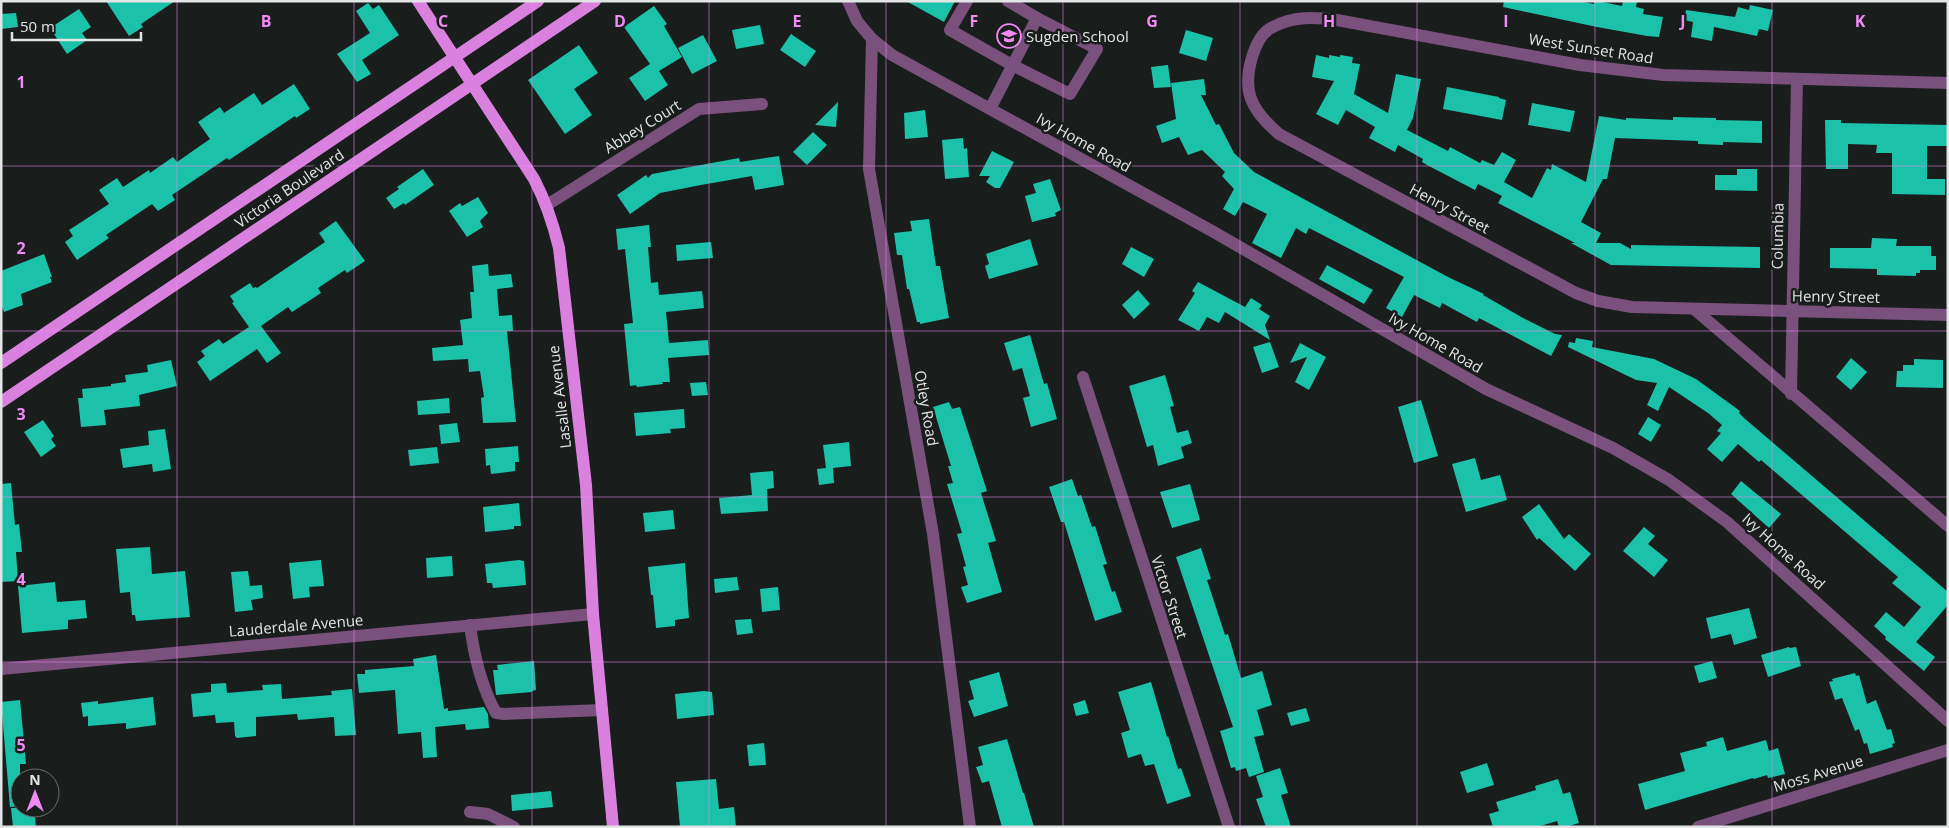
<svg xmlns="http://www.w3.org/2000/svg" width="1949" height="828" font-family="'Open Sans',sans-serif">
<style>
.building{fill:#1bc1a9}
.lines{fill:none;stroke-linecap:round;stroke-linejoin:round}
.minor{stroke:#7a507c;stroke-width:12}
.major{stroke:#da81df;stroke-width:12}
.grid{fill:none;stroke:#f08bf6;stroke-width:1;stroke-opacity:0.55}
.labels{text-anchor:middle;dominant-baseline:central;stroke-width:5;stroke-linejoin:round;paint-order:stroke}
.poi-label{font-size:15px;fill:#e3e5e5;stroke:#191d1c;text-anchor:start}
.street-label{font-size:15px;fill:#e3e5e5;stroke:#191d1c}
.grid-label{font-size:16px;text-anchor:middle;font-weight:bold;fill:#f08bf6;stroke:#191d1c;stroke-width:5;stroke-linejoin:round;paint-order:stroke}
</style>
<rect width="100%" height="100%" fill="#191d1c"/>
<g class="building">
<polygon points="106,1 175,1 141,24 143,27 129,36"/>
<polygon points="906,1 955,1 944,22"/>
<polygon points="1504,1 1578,1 1594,4 1594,1 1598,1 1622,6 1623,1 1637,1 1636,7 1644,9 1643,14 1663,17 1659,37 1647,36 1597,27 1503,7"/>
<polygon points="368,3 373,9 379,5 399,35 362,60 371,74 357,82 337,54 370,33 356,11"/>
<polygon points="1750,5 1773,10 1768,31 1759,29 1757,36 1714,27 1712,41 1691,37 1693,22 1684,20 1686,10 1735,17 1738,7 1749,10"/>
<polygon points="654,6 667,24 664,26 682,57 659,71 668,85 645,101 629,78 650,64 624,27"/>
<polygon points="79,9 91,27 82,33 87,40 67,54 50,28"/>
<polygon points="16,13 18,27 1,29 1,14"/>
<polygon points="760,25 764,44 736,49 732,30"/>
<polygon points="1186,30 1213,38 1206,61 1179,53"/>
<polygon points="791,34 816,51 805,67 780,50"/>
<polygon points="703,35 717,61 692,74 678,48"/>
<polygon points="579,45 598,73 574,89 592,115 565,134 528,80"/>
<polygon points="1316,55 1329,58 1329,55 1340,57 1340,55 1353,57 1352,63 1360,64 1354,94 1388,113 1396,74 1421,79 1413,118 1407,130 1448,151 1450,147 1480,163 1482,160 1494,165 1502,152 1516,160 1504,182 1532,198 1547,168 1551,170 1552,164 1586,182 1599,116 1626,120 1626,118 1673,120 1673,117 1716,118 1716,120 1762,121 1762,143 1723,142 1723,145 1698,144 1698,141 1615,138 1607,179 1603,179 1581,222 1601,233 1596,243 1620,243 1631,249 1631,245 1760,247 1760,268 1611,265 1571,243 1575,243 1498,203 1502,196 1478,184 1475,190 1427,165 1422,162 1423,159 1398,145 1395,152 1369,138 1375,127 1346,110 1338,125 1316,114 1334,81 1312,77"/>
<polygon points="1168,65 1171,87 1154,88 1151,67"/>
<polygon points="1204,79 1206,95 1201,95 1216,125 1219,124 1234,153 1254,172 1448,277 1484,294 1483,295 1523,318 1555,334 1562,335 1551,356 1479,318 1477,322 1442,303 1440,308 1414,295 1402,317 1386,308 1404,277 1309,228 1306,234 1296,228 1281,258 1252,243 1267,214 1243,202 1235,216 1223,209 1234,189 1222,176 1225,172 1202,150 1188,155 1179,137 1162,143 1156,126 1176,119 1171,83"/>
<polygon points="294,84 310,109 296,118 295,116 229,160 227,158 172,195 175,200 158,211 152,204 106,235 109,238 77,260 65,242 73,236 69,230 109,204 99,190 117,178 123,187 149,170 150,173 173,157 177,162 210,139 198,122 220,107 224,113 254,93 262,105"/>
<polygon points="1447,87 1499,97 1499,98 1506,100 1502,120 1443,109"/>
<polygon points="838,102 836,127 815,125"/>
<polygon points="1532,103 1575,111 1570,132 1528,125"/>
<polygon points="925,110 928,137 905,139 904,113"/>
<polygon points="1825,120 1841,120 1841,123 1948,125 1948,146 1927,146 1927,179 1945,179 1945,195 1892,194 1892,153 1876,153 1877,145 1848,144 1848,169 1826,169"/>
<polygon points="813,132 827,145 807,165 793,152"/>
<polygon points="963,138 964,149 967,148 969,177 945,179 942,140"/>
<polygon points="992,151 1014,162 1000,188 995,188 986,182 990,176 979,176"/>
<polygon points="779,156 784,185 755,190 752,176 701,185 660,193 630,214 617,195 646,175 648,178 652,174 739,158 740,162"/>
<polygon points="423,169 434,185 405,205 404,203 394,209 386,198 399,189 397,187"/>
<polygon points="1737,169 1757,169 1757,191 1715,190 1715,175 1737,175"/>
<polygon points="1050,179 1061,210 1055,213 1056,216 1032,222 1025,196 1036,193 1033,184"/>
<polygon points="478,197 488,213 480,221 483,227 467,237 449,211 460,203 462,206"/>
<polygon points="929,219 936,266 940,266 949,318 920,324 920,322 917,322 909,289 907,289 902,255 897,255 894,233 912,231 910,221"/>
<polygon points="336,221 365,261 347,273 345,270 318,288 321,293 292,312 288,307 261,326 281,353 267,363 257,349 210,381 197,362 205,356 201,351 219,339 223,344 249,327 232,303 234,302 230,296 250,283 253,288 256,287 257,288 325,242 319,233"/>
<polygon points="649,225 651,247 648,247 651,283 658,282 659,295 702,291 704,308 666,312 669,343 708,340 709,355 668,358 670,382 662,382 663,384 637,387 636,385 630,386 624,324 633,323 625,249 618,250 616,229"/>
<polygon points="1872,238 1897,239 1896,246 1931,246 1931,256 1936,256 1936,270 1920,270 1920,273 1916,273 1916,276 1877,275 1877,269 1830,268 1830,248 1871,248"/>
<polygon points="1030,239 1038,265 989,279 985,266 989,264 986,254"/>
<polygon points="711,242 713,258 677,261 676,245"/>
<polygon points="1131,247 1154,259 1144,277 1122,264"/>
<polygon points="44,254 52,277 50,277 52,282 21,294 23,305 4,312 1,304 1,271"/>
<polygon points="488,264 489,276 511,274 513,287 497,289 499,316 512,315 513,331 507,331 516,422 483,423 481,398 484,397 480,371 469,372 468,359 433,361 432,348 463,345 460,320 472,318 470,292 474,292 472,266"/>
<polygon points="1327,265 1373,290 1364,304 1319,279"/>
<polygon points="1198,282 1245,307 1251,298 1262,305 1259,309 1270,316 1265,325 1270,340 1225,312 1219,323 1207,317 1199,331 1178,320 1195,293 1192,291"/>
<polygon points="1138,290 1150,304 1134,319 1122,305"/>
<polygon points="1030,335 1044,384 1047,383 1057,419 1031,427 1023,398 1030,396 1022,368 1013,371 1004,343"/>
<polygon points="1576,338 1593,341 1592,347 1654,359 1696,379 1740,411 1739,413 1744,418 1948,592 1948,605 1916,642 1935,657 1924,671 1885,639 1886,637 1874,626 1886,612 1904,627 1921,607 1892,583 1898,577 1761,460 1759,462 1738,444 1722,462 1707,449 1721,433 1717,431 1722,425 1708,413 1669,387 1658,411 1647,405 1657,383 1636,380 1568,347 1569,342 1575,343"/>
<polygon points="1270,342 1279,367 1262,373 1253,347"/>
<polygon points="1300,343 1326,357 1309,390 1295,382 1307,357 1290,363"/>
<polygon points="1851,358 1867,372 1851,390 1836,377"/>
<polygon points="1914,359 1943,360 1943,388 1896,387 1897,371 1903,371 1903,365 1914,365"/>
<polygon points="171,360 177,386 139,395 140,406 104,410 106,425 81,427 78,398 83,398 82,389 111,386 111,384 126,382 125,375 148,372 147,365"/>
<polygon points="1165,375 1174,406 1170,407 1177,433 1188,430 1192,443 1181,447 1184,458 1158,466 1153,445 1147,447 1129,386"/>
<polygon points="706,382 708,395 692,396 690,383"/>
<polygon points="449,398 450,413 418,415 417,401"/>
<polygon points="1421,400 1438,456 1414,463 1398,407"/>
<polygon points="949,402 952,409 960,407 987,491 981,493 996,541 988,543 1002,592 967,603 961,587 968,585 963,567 966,566 957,534 962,533 947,484 953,483 948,466 951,466 933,407"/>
<polygon points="684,409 685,428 670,429 671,433 636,436 634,413"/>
<polygon points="1648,417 1661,425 1651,442 1638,434"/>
<polygon points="43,420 54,436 51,439 56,446 41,457 24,432"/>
<polygon points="457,423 460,442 441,444 439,425"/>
<polygon points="165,429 171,469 153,472 152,464 123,468 120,449 149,445 148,431"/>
<polygon points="849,442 851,466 833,468 834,483 819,485 817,469 826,468 823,445"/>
<polygon points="518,446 519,462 515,462 515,471 491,474 490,465 486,466 485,449"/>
<polygon points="437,447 439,463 410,466 408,450"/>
<polygon points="1475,458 1481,480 1500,475 1507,500 1466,512 1452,464"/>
<polygon points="773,471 774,488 767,489 768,511 721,514 719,498 752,495 750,473"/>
<polygon points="1072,479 1078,496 1081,495 1092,527 1095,526 1107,564 1103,565 1112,592 1115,591 1122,612 1095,621 1064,522 1061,522 1049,487"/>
<polygon points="1741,481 1781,514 1769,528 1731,494"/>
<polygon points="11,483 15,525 19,524 22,552 16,552 18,581 1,582 1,484"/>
<polygon points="1190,484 1200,520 1172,528 1160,492"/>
<polygon points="519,503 521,526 514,526 514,529 485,532 483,507"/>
<polygon points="1539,504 1564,539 1569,534 1591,554 1575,571 1539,538 1537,540 1522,517"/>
<polygon points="673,510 675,529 645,532 643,513"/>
<polygon points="1644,527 1655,536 1648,544 1668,560 1654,577 1623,551"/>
<polygon points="150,547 152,574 185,571 190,617 136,621 135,615 132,615 130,592 120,593 116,549"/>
<polygon points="1201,548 1211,579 1207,580 1225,635 1228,634 1241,678 1262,671 1272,705 1257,710 1264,735 1254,737 1264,772 1249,777 1246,768 1236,771 1235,767 1231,768 1220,731 1233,727 1176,557"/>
<polygon points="452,556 453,576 427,578 426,558"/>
<polygon points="321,560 324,586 309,587 310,597 293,599 289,563"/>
<polygon points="519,560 524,561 526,585 493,588 492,583 487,583 485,564"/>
<polygon points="685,563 689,618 675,620 675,626 656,628 653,595 651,595 648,567"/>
<polygon points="248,571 250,586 262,585 263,598 251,600 253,610 235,612 231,572"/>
<polygon points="737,577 739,590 715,593 714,579"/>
<polygon points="55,582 57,602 85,600 87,618 68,620 68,629 22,633 18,586"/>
<polygon points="778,587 780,610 762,612 760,589"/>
<polygon points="1749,608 1757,638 1734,645 1731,634 1711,639 1706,618"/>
<polygon points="751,619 753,633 737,635 735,620"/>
<polygon points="1789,647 1790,648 1796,647 1801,666 1768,677 1761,655"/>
<polygon points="436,655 444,709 448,708 448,711 484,707 488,714 489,728 466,730 465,724 435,727 437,757 423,758 421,732 398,734 395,690 359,693 357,674 365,674 365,670 414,666 413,659"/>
<polygon points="534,661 536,690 532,691 532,692 496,695 493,670 498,670 497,665"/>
<polygon points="1712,661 1717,678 1699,683 1694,666"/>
<polygon points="999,672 1008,706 974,717 968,701 974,699 969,681"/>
<polygon points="1855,673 1856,676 1859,675 1867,704 1876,700 1887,730 1891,729 1895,743 1892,744 1893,747 1870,754 1867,743 1864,744 1859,729 1855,731 1842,698 1835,700 1829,682 1833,681 1832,679"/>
<polygon points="1151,682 1167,737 1168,736 1178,769 1181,768 1191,796 1167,804 1154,764 1145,766 1141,754 1128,758 1121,733 1130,730 1118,692"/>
<polygon points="226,683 227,693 263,690 262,685 281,684 282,699 332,695 331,691 352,689 356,735 335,736 334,717 298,720 297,714 256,717 256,736 237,738 235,736 234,722 216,723 215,715 193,717 191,694 211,692 211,684"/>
<polygon points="704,691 712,692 714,715 677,719 675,694"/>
<polygon points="153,697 156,725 126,729 126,723 88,726 88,716 83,717 81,703 98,701 98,704"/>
<polygon points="20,700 26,764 20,764 20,806 10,807 1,702"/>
<polygon points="1085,700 1089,713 1076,716 1073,704"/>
<polygon points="1306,708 1310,721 1291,726 1287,713"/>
<polygon points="1723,737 1727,751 1766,740 1769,751 1778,748 1785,774 1768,778 1767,775 1754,779 1753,778 1645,810 1638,784 1685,771 1680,753 1707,746 1706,742"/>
<polygon points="1007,739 1023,793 1024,793 1034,827 1002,827 989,781 982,783 976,767 983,765 978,747"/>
<polygon points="764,743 766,765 749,766 747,745"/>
<polygon points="1487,763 1494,785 1467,793 1460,772"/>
<polygon points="1280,768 1288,793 1281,795 1291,827 1266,827 1256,799 1263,797 1256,776"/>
<polygon points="716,779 719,809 734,807 736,827 680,827 676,782"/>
<polygon points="1558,779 1563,794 1570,792 1579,823 1566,827 1559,827 1557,821 1537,827 1493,827 1489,814 1499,811 1496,802 1536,790 1535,786"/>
<polygon points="551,791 553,807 512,811 511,795"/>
<polygon points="11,808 34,808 36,827 13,827"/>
</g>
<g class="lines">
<g class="minor">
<polyline points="848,1 857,21 872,39 869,169 933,534 970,827"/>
<polyline points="967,1 950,30 1012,65 1070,94 1097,49 1037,18 1008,1"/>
<polyline points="872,39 892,55 1212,231 1486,389 1613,448 1669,480 1727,522 1948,721"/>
<path d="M1948,83L1663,75L1580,65L1337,20C1315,17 1293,16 1273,27C1262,32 1257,43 1253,54C1241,91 1251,110 1279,134L1576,293L1598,301L1632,307L1948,315"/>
<polyline points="990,109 1037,18"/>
<polyline points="547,205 699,109 762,104"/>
<polyline points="1694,309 1948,526"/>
<polyline points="1083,377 1229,827"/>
<polyline points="1791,394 1797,79"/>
<path d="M470,625C474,656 481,686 496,713L504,714L602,710"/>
<polyline points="1,669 593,614"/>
<polyline points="470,812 488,814 514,827"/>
<polyline points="1698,827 1948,750"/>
</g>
<g class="major">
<path d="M418,1L534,179C546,202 553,223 559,248L586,485L593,614L613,827"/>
<polyline points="1,363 538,1"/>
<polyline points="1,402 595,1"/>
</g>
</g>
<path class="grid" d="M177,1V827M354,1V827M532,1V827M709,1V827M886,1V827M1063,1V827M1240,1V827M1417,1V827M1595,1V827M1772,1V827M1,166H1948M1,331H1948M1,497H1948M1,662H1948"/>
<defs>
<g id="school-ring" transform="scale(1.25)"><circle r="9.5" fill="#191d1c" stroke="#f08bf6" stroke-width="1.5"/><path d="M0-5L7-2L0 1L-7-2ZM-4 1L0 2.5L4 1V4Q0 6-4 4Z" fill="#f08bf6"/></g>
</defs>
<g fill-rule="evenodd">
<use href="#school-ring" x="1009" y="36"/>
</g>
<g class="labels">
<g class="poi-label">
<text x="1026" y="36">Sugden School</text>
</g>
<g class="street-label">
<text transform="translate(1591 48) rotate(9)">West Sunset Road</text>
<text transform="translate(642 126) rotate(-32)">Abbey Court</text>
<text transform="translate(1084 142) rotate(29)">Ivy Home Road</text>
<text transform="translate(289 188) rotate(-34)">Victoria Boulevard</text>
<text transform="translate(1450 208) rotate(28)">Henry Street</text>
<text transform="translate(1777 236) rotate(-89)">Columbia</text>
<text transform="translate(1836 296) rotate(1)">Henry Street</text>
<text transform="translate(1436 342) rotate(30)">Ivy Home Road</text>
<text transform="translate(559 397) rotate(-97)">Lasalle Avenue</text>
<text transform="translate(927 408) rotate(80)">Otley Road</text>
<text transform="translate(1784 551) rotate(42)">Ivy Home Road</text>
<text transform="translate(1170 597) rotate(72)">Victor Street</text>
<text transform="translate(296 625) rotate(-5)">Lauderdale Avenue</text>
<text transform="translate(1818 773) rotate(-17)">Moss Avenue</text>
</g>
</g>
<g class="grid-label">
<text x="266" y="27">B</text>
<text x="443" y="27">C</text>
<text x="620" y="27">D</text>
<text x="797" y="27">E</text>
<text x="974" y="27">F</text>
<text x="1152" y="27">G</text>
<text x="1329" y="27">H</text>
<text x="1506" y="27">I</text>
<text x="1683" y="27">J</text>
<text x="1860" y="27">K</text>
<text x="21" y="88">1</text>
<text x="21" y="254">2</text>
<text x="21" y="420">3</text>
<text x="21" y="585">4</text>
<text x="21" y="751">5</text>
</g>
<rect width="1949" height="828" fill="none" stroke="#e3e5e5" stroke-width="5"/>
<g transform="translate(35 793)"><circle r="24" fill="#191d1c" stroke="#6a6d6c"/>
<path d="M0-4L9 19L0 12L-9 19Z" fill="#f08bf6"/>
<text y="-8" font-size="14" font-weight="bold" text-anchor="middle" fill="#e3e5e5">N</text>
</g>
<path d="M12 32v8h129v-8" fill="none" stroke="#e3e5e5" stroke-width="2.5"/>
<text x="20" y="32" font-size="15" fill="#e3e5e5" stroke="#191d1c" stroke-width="4" paint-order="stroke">50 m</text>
</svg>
